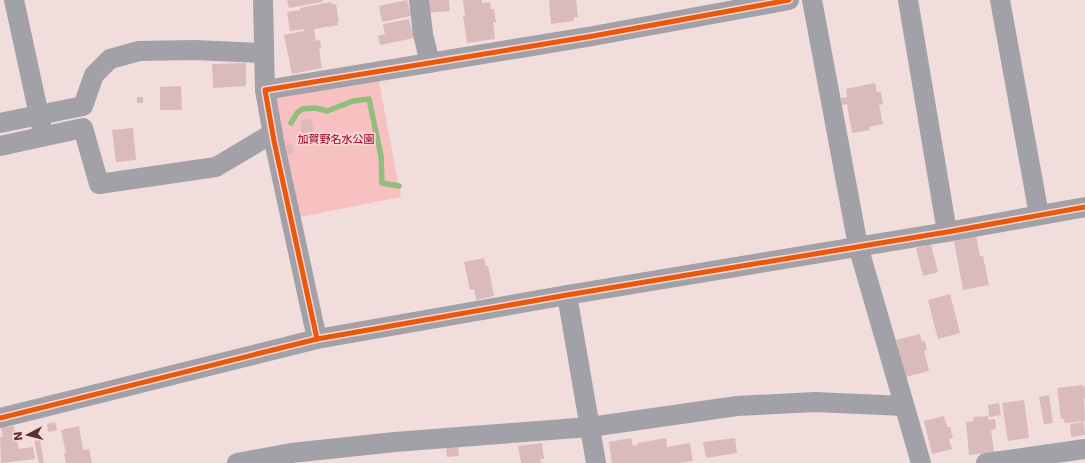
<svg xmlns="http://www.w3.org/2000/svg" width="1085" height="463" font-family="'DejaVu Sans','Noto Sans JP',sans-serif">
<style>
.green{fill:#f6c1c0}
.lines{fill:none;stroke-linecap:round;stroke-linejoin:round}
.stream{stroke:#91bd7f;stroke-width:5.5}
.building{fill:#dababb}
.minor{stroke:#a2a1a8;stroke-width:20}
.cycleway-casing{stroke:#fbd5d4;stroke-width:8}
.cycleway{stroke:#e8590c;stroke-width:5}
.labels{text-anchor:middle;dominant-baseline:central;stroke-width:4;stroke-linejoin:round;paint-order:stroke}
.park-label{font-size:11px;fill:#970024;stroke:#fbd5d4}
</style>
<rect width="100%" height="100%" fill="#f2dddd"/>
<polygon class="green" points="378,77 401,197 300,217 274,105 278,93"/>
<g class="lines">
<polyline class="stream" points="291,123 297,113 302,109 316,108 327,111 353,101 369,99 381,156 382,183 399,186"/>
</g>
<g class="building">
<polygon points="287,0 322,0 322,2 289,8"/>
<polygon points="407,0 411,16 382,22 379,6"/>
<polygon points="425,0 449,0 450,11 426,13"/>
<polygon points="463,0 482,0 482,3 490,2 491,9 494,9 496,22 493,22 495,39 467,43 463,16 465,16"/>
<polygon points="549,0 576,0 578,17 574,17 574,21 551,24"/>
<polygon points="331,2 332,4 336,4 339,22 337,22 338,25 314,29 316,41 320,40 321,48 319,49 322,68 292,74 284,35 304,31 304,29 290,31 287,12 300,10 300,8"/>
<polygon points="409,19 414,38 380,45 378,36 385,34 383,24"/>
<polygon points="246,63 246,86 213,88 212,64"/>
<polygon points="875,83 877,92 881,92 883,104 879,105 883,124 869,127 870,130 852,133 847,104 842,105 841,98 847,97 846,89"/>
<polygon points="181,86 182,110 160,110 160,87"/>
<rect x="137" y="97" width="6" height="6"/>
<polygon points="311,118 314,131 302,133 300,121"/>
<polygon points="133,128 136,160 116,162 112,130"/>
<polygon points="292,144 294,153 288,154 286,145"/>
<polygon points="976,236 980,256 983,256 989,285 963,290 954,241"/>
<polygon points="931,245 938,272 923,276 916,248"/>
<polygon points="484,258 486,266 488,266 494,296 476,300 474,289 470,290 464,262"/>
<polygon points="950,294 960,333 938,339 928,300"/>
<polygon points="920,334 922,342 925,341 927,350 924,351 929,371 906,377 897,350 899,350 896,340"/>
<polygon points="1083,385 1083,387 1085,387 1085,398 1084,399 1085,421 1065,423 1064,419 1061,419 1057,388"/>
<polygon points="1049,395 1053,423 1044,424 1039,397"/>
<polygon points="1024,400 1029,438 1008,441 1002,403"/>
<polygon points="999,403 1001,415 989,417 988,405"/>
<polygon points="944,416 947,427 950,427 953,438 949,439 952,449 932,454 924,421"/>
<polygon points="988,416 988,420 995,419 996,429 991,430 994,452 969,455 966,422 974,421 973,417"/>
<polygon points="55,422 57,430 48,432 47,424"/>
<polygon points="1084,422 1085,435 1071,437 1070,424"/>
<polygon points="14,426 19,449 33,447 35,459 1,463 0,437 3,437 1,428"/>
<polygon points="79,426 83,450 89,449 92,463 66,463 64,453 66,453 61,430"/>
<polygon points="631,438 633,446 638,445 638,443 666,438 667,447 690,443 693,461 678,463 612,463 609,442"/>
<polygon points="735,438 737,453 706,458 703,442"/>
<polygon points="40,440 44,463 39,463 34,441"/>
<polygon points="542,443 544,459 540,459 541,463 521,463 518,446"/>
<polygon points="452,445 452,448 458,447 459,456 447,457 446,446"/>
</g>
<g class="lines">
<g class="minor">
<polyline points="14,0 42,129"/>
<polyline points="263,0 265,90"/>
<polyline points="419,0 423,34 430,63"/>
<polyline points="812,0 858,246 921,463"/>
<polyline points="908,0 947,232"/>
<polyline points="1000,0 1039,215"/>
<polyline points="0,123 83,106 94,75 110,59 139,51 194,50 264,53"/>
<polyline points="0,146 83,128 99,184 216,167 273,133"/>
<polyline points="567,295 596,463"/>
<polyline points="317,339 274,141 265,90 593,36 789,0"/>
<polyline points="0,418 317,339 567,295 947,232 1085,207"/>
<polyline points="237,463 291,453 395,442 590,427 737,406 815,402 904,406"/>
<polyline points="986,463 1085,449"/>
</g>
<g class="cycleway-casing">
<g id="cycleway">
<polyline points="317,339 274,141 265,90 593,36 789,0"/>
<polyline points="0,418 317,339 567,295 947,232 1085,207"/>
</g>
</g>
<use href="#cycleway" class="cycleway"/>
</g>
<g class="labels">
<g class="park-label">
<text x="336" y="139">加賀野名水公園</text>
</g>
</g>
<g transform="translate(28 435) rotate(263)" stroke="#fbd5d4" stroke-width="3" paint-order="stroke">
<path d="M0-3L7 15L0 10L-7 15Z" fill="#553030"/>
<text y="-6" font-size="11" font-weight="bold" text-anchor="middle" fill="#553030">N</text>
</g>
</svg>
